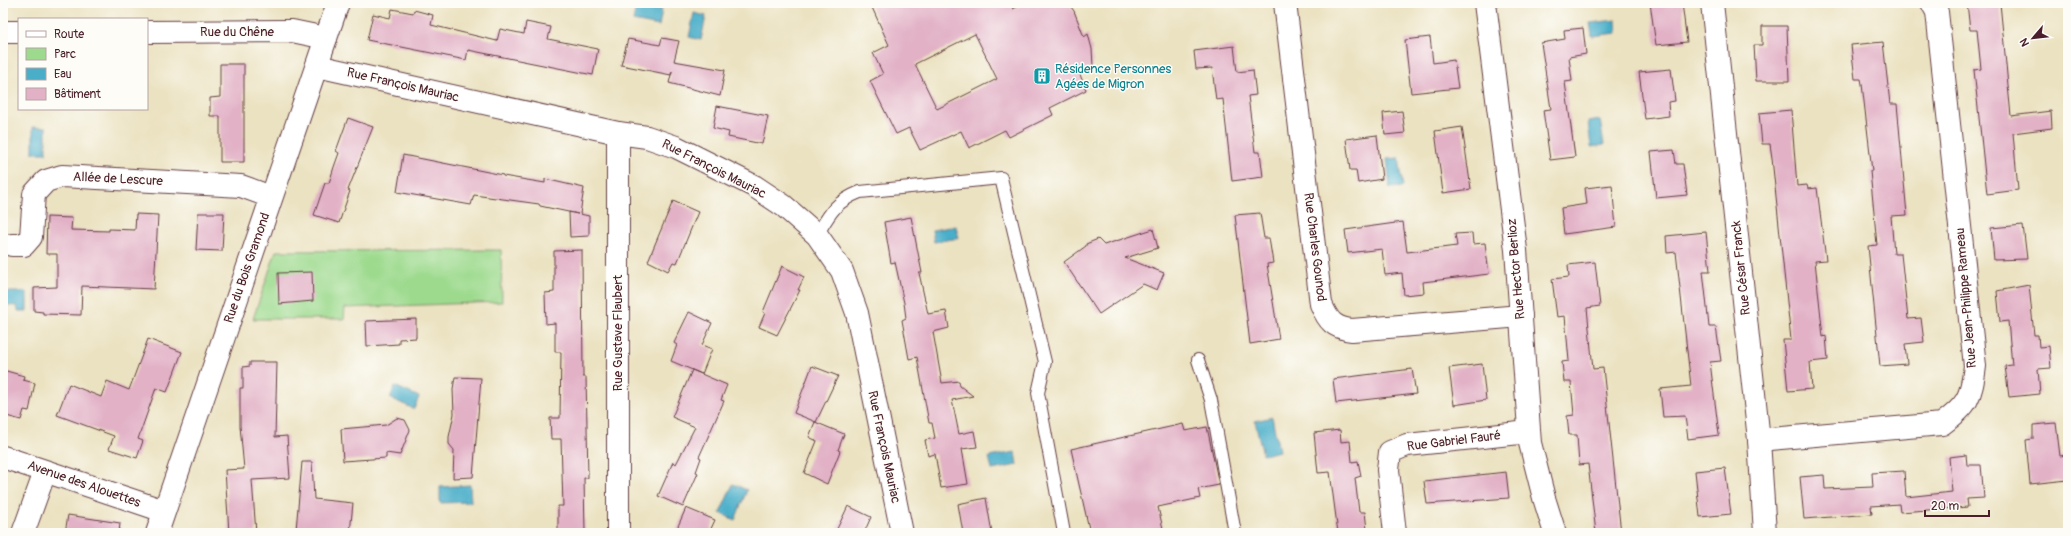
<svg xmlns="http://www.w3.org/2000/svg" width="2071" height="536" font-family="Pangolin,sans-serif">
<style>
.green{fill:#9dda8e;stroke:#747c5c}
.water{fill:#4aaec9;stroke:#4a667a}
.building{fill:#e2b1c6;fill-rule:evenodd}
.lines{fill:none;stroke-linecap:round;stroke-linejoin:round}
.service-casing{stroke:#623c42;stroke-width:14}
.minor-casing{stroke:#623c42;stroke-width:24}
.service{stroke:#fff;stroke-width:12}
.minor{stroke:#fff;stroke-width:22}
.labels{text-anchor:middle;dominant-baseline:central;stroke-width:3;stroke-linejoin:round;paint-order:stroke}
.street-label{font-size:13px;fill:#4a1f2b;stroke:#fdfcf7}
.culture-label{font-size:13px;fill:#0d838f;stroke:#fdfcf7;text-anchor:start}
</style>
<rect width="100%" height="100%" fill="#fdfcf7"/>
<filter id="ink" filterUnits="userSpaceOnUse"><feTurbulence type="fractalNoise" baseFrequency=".025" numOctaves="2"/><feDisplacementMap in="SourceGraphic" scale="8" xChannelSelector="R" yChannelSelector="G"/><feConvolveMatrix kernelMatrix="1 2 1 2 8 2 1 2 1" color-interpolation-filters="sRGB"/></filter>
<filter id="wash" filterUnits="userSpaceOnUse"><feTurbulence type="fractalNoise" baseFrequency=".012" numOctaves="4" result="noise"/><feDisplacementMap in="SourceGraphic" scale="16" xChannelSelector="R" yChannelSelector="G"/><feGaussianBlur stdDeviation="0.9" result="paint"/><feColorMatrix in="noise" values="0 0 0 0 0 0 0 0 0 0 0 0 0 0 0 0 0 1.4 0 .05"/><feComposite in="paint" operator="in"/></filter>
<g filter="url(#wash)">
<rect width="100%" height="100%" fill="#ebe2c1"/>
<polygon class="green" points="501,250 502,302 345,308 344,319 253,319 276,251"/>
<g class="water">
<polygon points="636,5 662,10 659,26 633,21"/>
<polygon points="694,13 706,16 701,40 689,37"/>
<polygon points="1616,20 1617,33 1592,36 1590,23"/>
<polygon points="1600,120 1604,145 1591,147 1588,122"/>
<rect x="33" y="127" width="13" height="26"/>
<polygon points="1399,158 1403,187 1390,188 1387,159"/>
<polygon points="956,226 959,238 934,242 932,230"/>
<polygon points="3,292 27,292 27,311 18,311 17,306 3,305"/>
<polygon points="395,386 419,397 414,409 390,398"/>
<polygon points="1272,417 1279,451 1263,455 1255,421"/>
<polygon points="1015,452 1017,465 992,470 989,457"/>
<polygon points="733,484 747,490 735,520 720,513"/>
<polygon points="470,485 471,502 440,503 440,487"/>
</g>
<g id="blocks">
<g class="building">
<path d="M870,3H1010L1013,9L1025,3H1068L1074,11L1084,37L1088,34L1092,49L1093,66L1079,72L1086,90L1050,108L1053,115L1009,137L1005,130L969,148L961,131L920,150L909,128L896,134L870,81L883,74L873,53L889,45ZM975,34L997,79L937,109L915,64Z"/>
<polygon points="1650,3 1682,3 1687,42 1656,45"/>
<polygon points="1967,3 2000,3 2011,116 2051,111 2052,128 2013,133 2018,190 1987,194 1974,70 1981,69 1977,30 1970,30"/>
<polygon points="392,9 413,13 414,10 433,15 431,25 497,41 500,29 524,34 526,22 551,27 548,39 598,49 593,75 468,50 466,60 367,40 373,14 390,18"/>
<polygon points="1762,26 1787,26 1789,81 1756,81 1754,45 1762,45"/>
<polygon points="1583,28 1586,54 1569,57 1572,81 1565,82 1575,157 1550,160 1543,110 1551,109 1541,43 1565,39 1564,30"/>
<polygon points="1430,37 1433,63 1454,60 1458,88 1411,93 1405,40"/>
<polygon points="662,38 679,41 674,61 725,70 720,96 669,83 672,71 671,75 621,65 628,39 660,45"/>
<polygon points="1883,42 1890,104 1897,104 1907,215 1891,216 1894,254 1901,254 1908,319 1921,318 1924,342 1905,344 1907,364 1880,366 1868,246 1877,245 1870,171 1872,171 1862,84 1861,79 1855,79 1851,45"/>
<polygon points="1234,46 1237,72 1253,70 1256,95 1248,96 1255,152 1260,152 1263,177 1232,181 1223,99 1216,100 1212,68 1196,69 1194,51"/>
<polygon points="220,64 244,64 244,162 220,162 220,116 210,116 210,98 220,97"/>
<polygon points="1671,69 1675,101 1668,102 1669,116 1645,119 1639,72"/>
<polygon points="717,106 768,116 762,144 728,137 729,132 713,128"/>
<polygon points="1791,110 1797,186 1807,185 1808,189 1817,188 1826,260 1815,261 1823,337 1826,336 1828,360 1810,362 1812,389 1788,391 1783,340 1791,340 1772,158 1770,144 1762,144 1759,113"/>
<polygon points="1402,111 1405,133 1385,135 1383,113"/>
<polygon points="348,118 373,127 348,190 350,191 339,223 314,215 325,183 329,183 334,167 339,153 336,151"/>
<polygon points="1462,127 1471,189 1443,193 1435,131"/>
<polygon points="1377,135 1382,179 1358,183 1356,170 1350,170 1346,139"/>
<polygon points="1674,150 1676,164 1683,164 1687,195 1656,198 1651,152"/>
<polygon points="403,155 503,175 503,176 545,183 545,179 584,188 580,214 589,216 589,236 570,237 569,212 578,214 540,206 539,204 474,195 471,205 397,192"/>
<polygon points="1612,185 1616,227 1564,234 1561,208 1587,204 1585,188"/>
<polygon points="673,201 698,212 677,263 673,262 668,271 648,261"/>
<polygon points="198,213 224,213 222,251 196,250"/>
<polygon points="1260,213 1264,238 1269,238 1273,263 1267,264 1279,339 1250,344 1235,215"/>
<polygon points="136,214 158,215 154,289 82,286 81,315 43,314 43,312 34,311 34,288 57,287 57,254 46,254 47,217 72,218 71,230 109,231 109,229 135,230"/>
<polygon points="911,217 922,273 919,273 928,314 946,311 949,328 933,332 942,383 959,381 960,386 973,396 952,400 959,434 974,431 977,447 962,449 968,484 941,488 935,454 928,456 925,440 935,438 932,423 929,423 917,357 909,359 902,320 906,318 904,303 895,262 891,263 884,222"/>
<polygon points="1403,222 1407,252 1457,246 1455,234 1472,233 1473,244 1485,243 1489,274 1423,282 1424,293 1404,295 1402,273 1385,275 1382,249 1348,253 1345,230"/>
<polygon points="2023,225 2027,259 1994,260 1991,228"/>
<polygon points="1153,229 1158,248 1125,258 1164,273 1157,290 1143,284 1099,314 1064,262 1086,246 1086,244 1098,239 1104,245"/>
<polygon points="1706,232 1710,271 1703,271 1706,298 1709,327 1716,327 1721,361 1710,362 1719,435 1688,439 1685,416 1663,417 1660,389 1691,386 1676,252 1667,253 1666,236"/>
<polygon points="582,250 583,377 586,377 588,478 584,478 585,533 558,533 558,506 563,506 561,439 551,439 550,418 560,418 561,352 555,352 555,323 546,324 545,293 554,292 554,251"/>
<polygon points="1595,262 1600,306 1587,308 1593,369 1603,368 1621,533 1596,533 1588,464 1579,465 1577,435 1569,435 1567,416 1574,415 1571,382 1564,382 1562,362 1569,361 1565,316 1557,317 1552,279 1569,277 1568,265"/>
<polygon points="782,266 804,277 798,290 800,290 777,335 759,327 765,313 763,312"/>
<polygon points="312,272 313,301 279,304 278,273"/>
<polygon points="2029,285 2034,335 2038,335 2039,347 2049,346 2051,368 2038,369 2040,394 2009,397 2005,366 2012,365 2008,321 2000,322 1997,291"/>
<polygon points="689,312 712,323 702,345 712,349 702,374 671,361 677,345 674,343"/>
<polygon points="416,319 416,338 399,339 399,344 367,346 366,321"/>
<polygon points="148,339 182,352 167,392 156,388 138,439 143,441 137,458 109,449 114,436 57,415 69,384 101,397 107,381 129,390"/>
<polygon points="250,362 277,362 275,437 287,436 290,478 252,480 256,533 229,533 225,470 244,469 240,426 240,388 243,388 243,367 250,366"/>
<polygon points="1482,364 1486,400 1454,405 1449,368"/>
<polygon points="812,366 838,376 816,422 794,413"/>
<polygon points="1412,369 1416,394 1336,403 1333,379"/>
<polygon points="3,370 24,376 23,380 35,383 29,411 24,410 21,420 3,415"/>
<polygon points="692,370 727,385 721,400 724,401 699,457 701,458 696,472 698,473 683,507 658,496 673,462 676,464 695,427 672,417"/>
<polygon points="455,377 481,378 473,477 453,478 454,450 449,444 449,437 454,414 453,389"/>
<polygon points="397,418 405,420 410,430 400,455 386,453 386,458 343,461 341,429 386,425"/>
<polygon points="815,422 844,434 838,450 840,451 827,484 804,473 817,441 809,437"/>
<polygon points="2056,423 2060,456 2067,455 2068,480 2030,484 2026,440 2033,439 2033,425"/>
<polygon points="1183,424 1185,431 1207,427 1219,485 1198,489 1200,498 1158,507 1164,533 1090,533 1071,449"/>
<polygon points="1340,430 1341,442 1350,441 1352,462 1358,461 1361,476 1355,478 1359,512 1365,512 1367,530 1361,531 1362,533 1338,533 1330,472 1318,473 1314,433"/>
<polygon points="1966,455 1967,465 1981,465 1984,498 1967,499 1968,507 1900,512 1899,504 1871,506 1872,514 1804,519 1800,477 1824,475 1825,489 1873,487 1872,473 1904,471 1906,497 1952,492 1949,457"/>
<polygon points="302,462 312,462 314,499 353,503 350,533 296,530"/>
<polygon points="1725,468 1731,514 1700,517 1695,471"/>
<polygon points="1506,472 1509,498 1427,504 1424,481"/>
<polygon points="986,498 992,533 963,533 958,504"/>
<polygon points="848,506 871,517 864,533 835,533"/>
<polygon points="686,508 715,520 709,533 675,533"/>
<polygon points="68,515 120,523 119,533 65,533"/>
</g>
</g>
</g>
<g filter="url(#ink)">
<use href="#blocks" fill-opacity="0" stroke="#623c42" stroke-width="1"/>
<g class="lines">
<g class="service-casing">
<g id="service">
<path d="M817,235C830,213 835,202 860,192L1001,178L1045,362L1038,393L1064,533"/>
<polyline points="1198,360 1211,400 1235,533"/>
</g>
</g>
<g class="minor-casing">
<g id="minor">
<path d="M1285,3L1321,304C1328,321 1334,328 1352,330L1521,316"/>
<polyline points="1485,3 1516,250 1530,443 1544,498 1555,533"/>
<polyline points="1712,3 1759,440 1765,533"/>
<polyline points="3,32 19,32"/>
<polyline points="147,32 292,31 326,38"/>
<polyline points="317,66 618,133 647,137 676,147 754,186 784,206 817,235 842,271 857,313 902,533"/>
<polyline points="618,133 618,533"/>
<polyline points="12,245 24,245 31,237 34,194 46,181 62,176 241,186 271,197"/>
<path d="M1759,440L1942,424C1968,405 1971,398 1975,366L1937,12L1932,3"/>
<polyline points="3,457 164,511"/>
<polyline points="23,533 45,472"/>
<polyline points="157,533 338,3"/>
<polyline points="1395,533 1388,470 1390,452 1407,445 1529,432"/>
</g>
</g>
<use href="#service" class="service"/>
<use href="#minor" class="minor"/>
</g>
</g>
<defs>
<g id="building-square" transform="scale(0.9)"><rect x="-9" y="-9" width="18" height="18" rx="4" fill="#0f9aa8" stroke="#fdfcf7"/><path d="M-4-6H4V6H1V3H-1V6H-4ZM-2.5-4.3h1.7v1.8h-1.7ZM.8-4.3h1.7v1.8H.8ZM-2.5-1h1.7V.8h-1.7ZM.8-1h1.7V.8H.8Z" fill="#fff"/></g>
</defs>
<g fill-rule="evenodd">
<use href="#building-square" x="1042" y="76"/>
</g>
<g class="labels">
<g class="street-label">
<text x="237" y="32">Rue du Chêne</text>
<text transform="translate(403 85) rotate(13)">Rue François Mauriac</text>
<text transform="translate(714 169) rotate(27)">Rue François Mauriac</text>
<text transform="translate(118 179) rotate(3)">Allée de Lescure</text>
<text transform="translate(1315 247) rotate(83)">Rue Charles Gounod</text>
<text transform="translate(247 268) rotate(-71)">Rue du Bois Gramond</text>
<text transform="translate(1741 268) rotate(-96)">Rue César Franck</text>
<text transform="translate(1516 269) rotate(-95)">Rue Hector Berlioz</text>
<text transform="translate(1966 298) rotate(-95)">Rue Jean-Philippe Rameau</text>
<text transform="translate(618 333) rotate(-90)">Rue Gustave Flaubert</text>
<text transform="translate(1454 441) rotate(-7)">Rue Gabriel Fauré</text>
<text transform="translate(884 447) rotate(78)">Rue François Mauriac</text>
<text transform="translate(84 484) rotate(19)">Avenue des Alouettes</text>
</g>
<g class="culture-label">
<text x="1055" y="69">Résidence Personnes<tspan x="1055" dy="15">Agées de Migron</tspan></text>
</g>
</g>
<rect width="2071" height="536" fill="none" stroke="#fdfcf7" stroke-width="16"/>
<rect x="18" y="18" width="130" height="92" fill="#fdfcf7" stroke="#b5a4a5"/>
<rect x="26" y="31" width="20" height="6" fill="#ffffff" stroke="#b5a4a5"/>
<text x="54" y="38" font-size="12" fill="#4a1f2b">Route</text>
<rect x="26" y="48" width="20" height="12" fill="#9dda8e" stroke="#b5a4a5"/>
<text x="54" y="58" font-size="12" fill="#4a1f2b">Parc</text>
<rect x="26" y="68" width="20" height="12" fill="#4aaec9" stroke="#b5a4a5"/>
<text x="54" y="78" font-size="12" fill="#4a1f2b">Eau</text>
<rect x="26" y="88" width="20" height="12" fill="#e2b1c6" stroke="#b5a4a5"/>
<text x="54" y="98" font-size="12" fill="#4a1f2b">Bâtiment</text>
<g transform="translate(2033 38) rotate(242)" stroke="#fdfcf7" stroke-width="3" paint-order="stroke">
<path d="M0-3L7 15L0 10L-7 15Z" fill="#4a1f2b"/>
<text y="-6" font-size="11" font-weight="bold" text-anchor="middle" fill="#4a1f2b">N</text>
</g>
<path d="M1925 510v6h64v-6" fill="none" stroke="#4a1f2b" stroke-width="2"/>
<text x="1931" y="510" font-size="12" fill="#4a1f2b" stroke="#fdfcf7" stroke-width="3" paint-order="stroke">20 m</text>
</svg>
